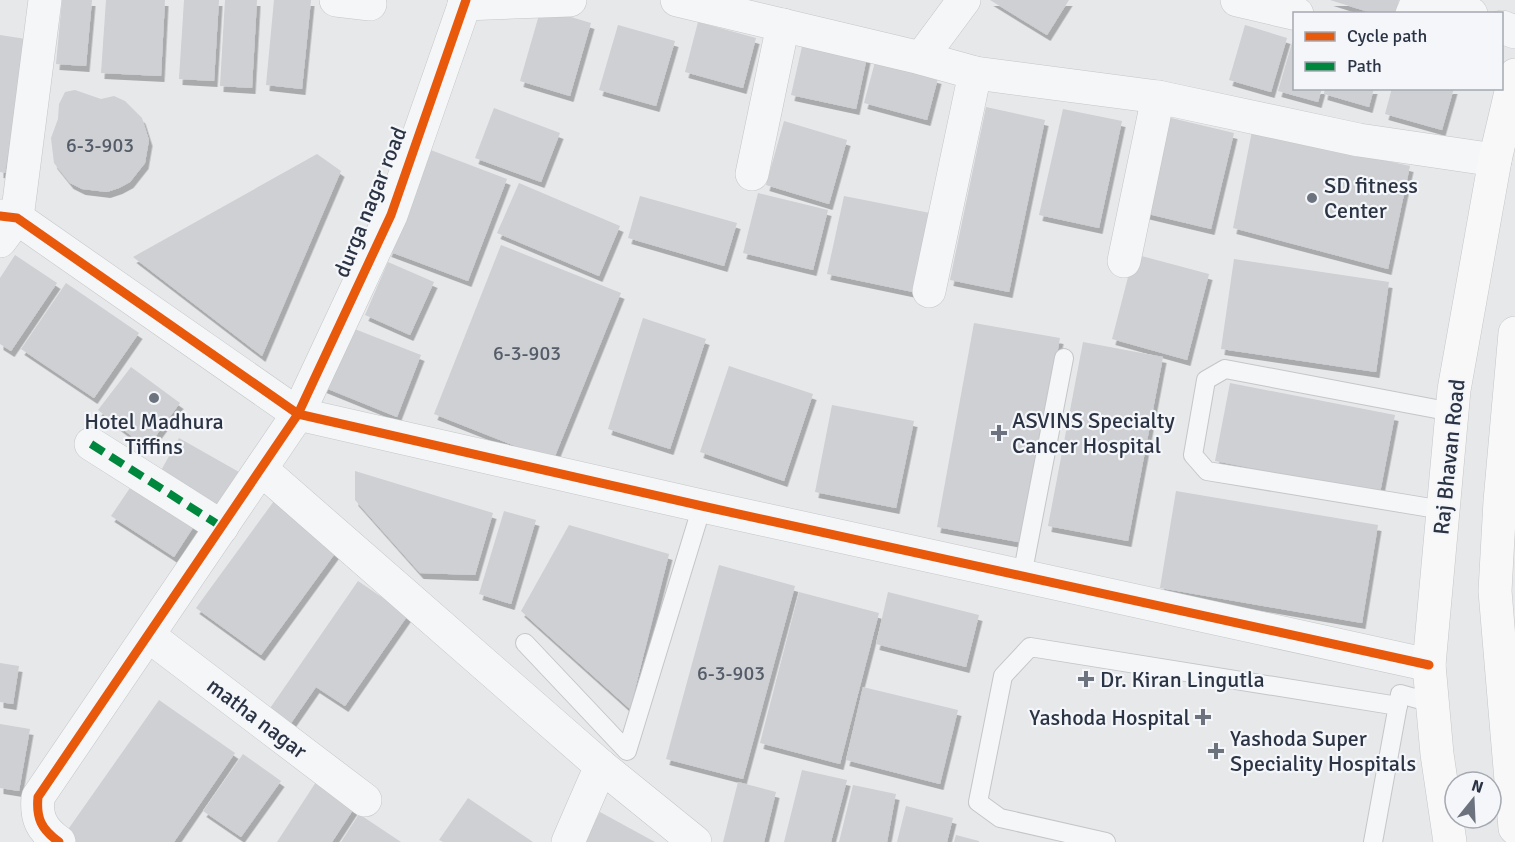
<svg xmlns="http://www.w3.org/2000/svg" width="1515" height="842" font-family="Signika,sans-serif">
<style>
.building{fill:#ced0d3;filter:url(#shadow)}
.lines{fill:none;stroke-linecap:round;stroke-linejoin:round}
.service-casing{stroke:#c4c6c8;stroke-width:20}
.minor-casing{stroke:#c4c6c8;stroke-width:34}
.secondary-casing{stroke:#c4c6c8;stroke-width:34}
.service{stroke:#f5f6f7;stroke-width:18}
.minor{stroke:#f5f6f7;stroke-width:33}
.secondary{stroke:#f8f8f8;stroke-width:33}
.quiet{stroke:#00873e;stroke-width:8;stroke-dasharray:15 8;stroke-linecap:butt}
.cycleway-casing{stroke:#f4f6f9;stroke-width:13}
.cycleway{stroke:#e8590c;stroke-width:9}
.poi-dot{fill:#6c737f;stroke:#f4f6f9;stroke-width:2}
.labels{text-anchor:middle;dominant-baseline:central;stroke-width:4.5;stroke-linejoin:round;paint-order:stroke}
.number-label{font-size:20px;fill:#545c69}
.poi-label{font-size:22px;fill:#2b3445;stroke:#f4f6f9;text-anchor:start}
.street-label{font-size:22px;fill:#2b3445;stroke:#f4f6f9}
</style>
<defs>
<filter id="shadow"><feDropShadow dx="3.5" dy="6" stdDeviation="0" flood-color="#0004"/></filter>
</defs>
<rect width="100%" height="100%" fill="#e6e8ea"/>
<g class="building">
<polygon points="62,0 92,0 86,66 56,64"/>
<polygon points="106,0 165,0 161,76 101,73"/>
<polygon points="184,0 219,0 214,81 179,79"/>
<polygon points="225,0 257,0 252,88 220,86"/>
<polygon points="274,0 311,0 302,89 266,85"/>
<polygon points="990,0 1069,0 1047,35"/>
<polygon points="1330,0 1399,0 1395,14 1375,14"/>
<polygon points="541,8 591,23 570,96 520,81"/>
<polygon points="698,22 756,38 743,88 685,72"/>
<polygon points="618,25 675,41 656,106 599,90"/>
<polygon points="1245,25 1287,38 1271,92 1229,80"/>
<polygon points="0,35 26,39 5,173 0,172"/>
<polygon points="1294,36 1294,88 1322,88 1318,102 1278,91"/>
<polygon points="803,42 867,57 856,109 791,95"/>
<polygon points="875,62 938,78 927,120 864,103"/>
<polygon points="1325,88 1374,88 1369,107 1324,94"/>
<polygon points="1392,88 1454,88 1442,130 1385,114"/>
<polygon points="75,90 101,99 114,96 125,101 142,118 149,140 145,163 130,182 119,188 107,192 82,189 70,183 54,163 51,138 58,119 59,104 65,92"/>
<polygon points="986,107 1045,120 1009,292 950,280"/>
<polygon points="494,108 560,133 541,182 475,158"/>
<polygon points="1063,109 1122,121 1099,228 1039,215"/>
<polygon points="1167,117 1234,133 1211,229 1144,213"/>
<polygon points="784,121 847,140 829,204 766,185"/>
<polygon points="1252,131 1410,166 1388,269 1233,228"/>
<polygon points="428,149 507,179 468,281 388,251"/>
<polygon points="317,154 341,171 262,356 133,257"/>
<polygon points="519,183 620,226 599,276 497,233"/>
<polygon points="758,193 828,210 813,270 743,253"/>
<polygon points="640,196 737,223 724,266 628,238"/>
<polygon points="844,196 930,213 913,292 827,274"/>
<polygon points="501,245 621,293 553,461 434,414"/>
<polygon points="1134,254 1209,274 1187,360 1112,339"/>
<polygon points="15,255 57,283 11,351 0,344 0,278"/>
<polygon points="1234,259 1389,282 1376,372 1221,349"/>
<polygon points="388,262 434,282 410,335 365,315"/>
<polygon points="66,283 139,333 94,398 21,349"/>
<polygon points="643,318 706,339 670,449 608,429"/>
<polygon points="974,323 1060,338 1023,543 937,527"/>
<polygon points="347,326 421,355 397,417 323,387"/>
<polygon points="1083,342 1163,357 1128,541 1048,526"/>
<polygon points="729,366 813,394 784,481 700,452"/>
<polygon points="131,367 180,403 147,448 98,410"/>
<polygon points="1230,383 1395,415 1380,493 1215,461"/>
<polygon points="832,405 914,421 896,508 815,492"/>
<polygon points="179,438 239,472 217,510 158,476"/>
<polygon points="355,471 493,513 475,575 420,573 355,500"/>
<polygon points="134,482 196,523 174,557 111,516"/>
<polygon points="1176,491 1378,525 1362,623 1160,588"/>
<polygon points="274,501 339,548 261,655 196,608"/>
<polygon points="504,511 536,520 511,604 479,594"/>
<polygon points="569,525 669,554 630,709 521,611"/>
<polygon points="719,565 795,586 743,779 666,759"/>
<polygon points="358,581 408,615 345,706 316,687 287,729 266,714"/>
<polygon points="799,592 879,613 840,764 760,743"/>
<polygon points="888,592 979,615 966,667 876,644"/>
<polygon points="0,663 19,666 13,704 0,702"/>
<polygon points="863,687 958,710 940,784 846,760"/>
<polygon points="159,700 235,753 174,842 67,842 62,838"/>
<polygon points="0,724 30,729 19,791 0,788"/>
<polygon points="243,754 281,781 241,837 203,811"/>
<polygon points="802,770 847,780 831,842 784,842"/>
<polygon points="316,782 355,807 332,842 277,842"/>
<polygon points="738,782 776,792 764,842 723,842"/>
<polygon points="853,785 896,794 887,842 839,842"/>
<polygon points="468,798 533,842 443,842 439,840"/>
<polygon points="906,806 953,818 947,842 897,842"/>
<polygon points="600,812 655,842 584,842"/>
<polygon points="359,814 401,842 341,842"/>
<polygon points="956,835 979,841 979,842 954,842"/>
</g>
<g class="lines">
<g class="service-casing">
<g id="service">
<polyline points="1443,510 1207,471 1193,455 1206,380 1225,369 1452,412"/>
<polyline points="1022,576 1064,358"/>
<polyline points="525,643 627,751 702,506"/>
<polyline points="1106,842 1000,818 978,802 1003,676 1030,647 1398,706"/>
<polyline points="1373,842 1400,694 1432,703"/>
</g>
</g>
<g class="minor-casing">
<g id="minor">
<polyline points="336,0 370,4"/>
<polyline points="677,0 921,58 975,73 1158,97 1359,140 1495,160"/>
<polyline points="1237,0 1297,14"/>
<polyline points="1442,0 1471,14"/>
<polyline points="464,4 570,0"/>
<polyline points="1412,14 1418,0"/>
<polyline points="1502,27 1515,32"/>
<polyline points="921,58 964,0"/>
<polyline points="752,174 783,25"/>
<polyline points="0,216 17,218 298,414 702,506 1429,665"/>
<polyline points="0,241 17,218 45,0"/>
<polyline points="1124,261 1158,97"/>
<polyline points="929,291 975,73"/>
<polyline points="91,444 222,527"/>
<polyline points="261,469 601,766 695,842"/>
<polyline points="149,636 365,800"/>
<path d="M59,842C41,829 36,818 38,797L298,414L391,215L466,0"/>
<polyline points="568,842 601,766"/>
</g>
</g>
<g class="secondary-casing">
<g id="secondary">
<polyline points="1515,333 1500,501 1495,591 1515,828"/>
<polyline points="1450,842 1437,754 1429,665 1454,390 1495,160 1515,75"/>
</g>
</g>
<use href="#service" class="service"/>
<use href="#minor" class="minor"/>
<use href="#secondary" class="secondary"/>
<polyline class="quiet" points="91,444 222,527"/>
<g class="cycleway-casing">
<g id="cycleway">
<polyline points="0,216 17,218 298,414 702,506 1429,665"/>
<path d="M59,842C41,829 36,818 38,797L298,414L391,215L466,0"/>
</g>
</g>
<use href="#cycleway" class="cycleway"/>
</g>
<g class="poi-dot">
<circle cx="1312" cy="198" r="6"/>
<circle cx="154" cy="398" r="6"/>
<path d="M996 424h6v6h6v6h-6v6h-6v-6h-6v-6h6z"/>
<path d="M1083 670h6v6h6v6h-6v6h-6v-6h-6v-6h6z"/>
<path d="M1200 708h6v6h6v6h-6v6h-6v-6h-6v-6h6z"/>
<path d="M1213 742h6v6h6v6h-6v6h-6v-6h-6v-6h6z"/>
</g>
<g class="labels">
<g class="number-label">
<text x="100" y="145">6-3-903</text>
<text x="527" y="353">6-3-903</text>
<text x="731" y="673">6-3-903</text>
</g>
<g class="poi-label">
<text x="1324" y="185">SD fitness<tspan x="1324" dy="25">Center</tspan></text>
<text x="1012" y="420">ASVINS Specialty<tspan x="1012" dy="25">Cancer Hospital</tspan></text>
<text x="154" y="421" text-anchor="middle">Hotel Madhura<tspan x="154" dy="25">Tiffins</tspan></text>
<text x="1100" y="679">Dr. Kiran Lingutla</text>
<text x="1190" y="717" text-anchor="end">Yashoda Hospital</text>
<text x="1230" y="738">Yashoda Super<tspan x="1230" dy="25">Speciality Hospitals</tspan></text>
</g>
<g class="street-label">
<text transform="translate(370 202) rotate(-68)">durga nagar road</text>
<text transform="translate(1449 457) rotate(-84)">Raj Bhavan Road</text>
<text transform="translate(257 718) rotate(37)">matha nagar</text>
</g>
</g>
<rect x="1293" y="12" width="210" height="78" fill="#f4f6f9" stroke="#a4a8b1" stroke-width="1.5"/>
<rect x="1305" y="32" width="30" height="9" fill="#e8590c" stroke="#a4a8b1" stroke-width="1.5"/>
<text x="1347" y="42" font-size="18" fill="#2b3445">Cycle path</text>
<rect x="1305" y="62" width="30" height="9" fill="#00873e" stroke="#a4a8b1" stroke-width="1.5"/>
<text x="1347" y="72" font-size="18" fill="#2b3445">Path</text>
<g transform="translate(1473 800) rotate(18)"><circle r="28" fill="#f4f6f9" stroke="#a4a8b1" stroke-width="1.5"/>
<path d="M0-4.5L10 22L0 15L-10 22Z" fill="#6c737f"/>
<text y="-9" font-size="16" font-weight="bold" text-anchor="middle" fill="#2b3445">N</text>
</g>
</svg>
